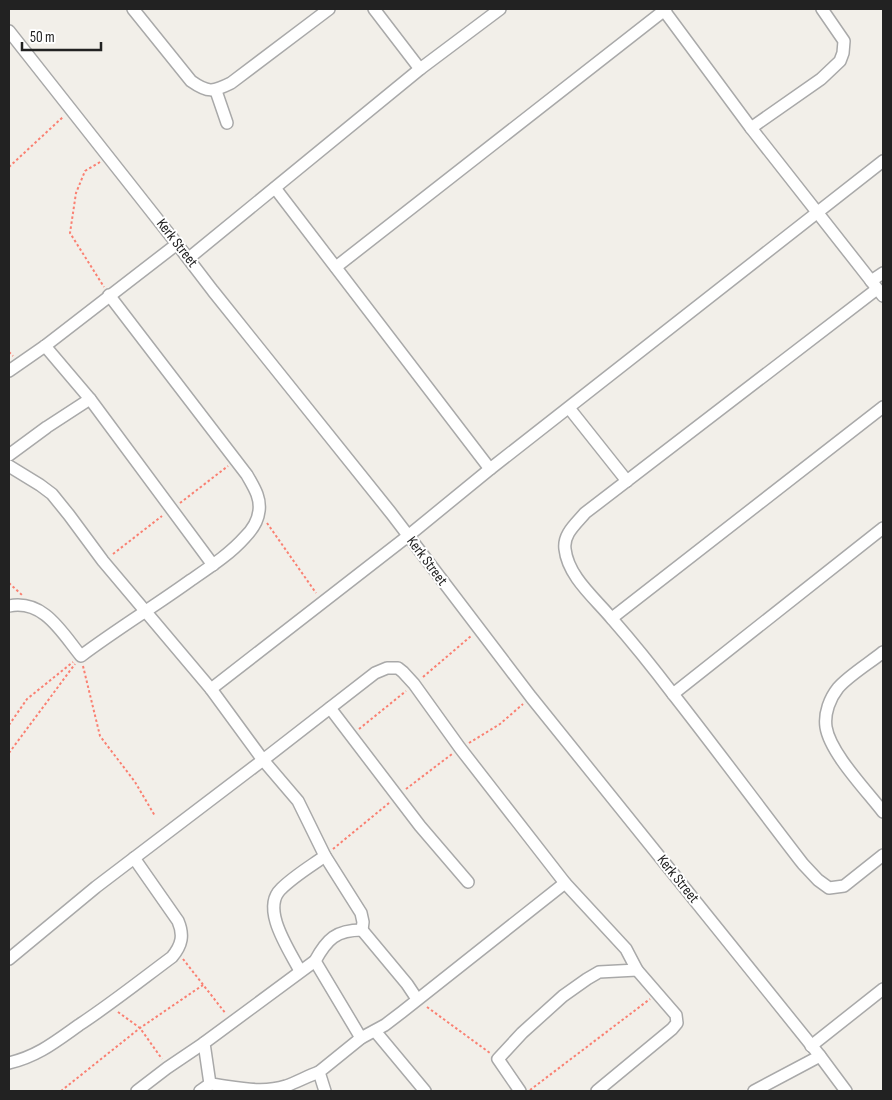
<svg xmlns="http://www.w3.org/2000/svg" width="892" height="1100" font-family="'Sofia Sans Condensed',sans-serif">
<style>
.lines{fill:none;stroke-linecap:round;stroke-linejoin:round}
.minor-casing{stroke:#a9a9a9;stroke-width:14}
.path{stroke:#fa8072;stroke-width:2;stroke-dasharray:2.5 2.5;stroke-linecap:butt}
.minor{stroke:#fff;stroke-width:11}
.labels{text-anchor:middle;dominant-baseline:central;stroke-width:4;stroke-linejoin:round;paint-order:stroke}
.street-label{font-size:15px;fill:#222;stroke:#fff}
</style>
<rect width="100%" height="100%" fill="#f2efe9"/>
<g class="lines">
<g class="minor-casing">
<g id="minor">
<path d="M133,9L191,81C208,93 213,92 231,83L329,9"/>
<polyline points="374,9 420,69"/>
<polyline points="663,9 751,128 883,296"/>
<polyline points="9,31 177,244 213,291 391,513 531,697 820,1056 846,1091"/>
<polyline points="216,91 227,123"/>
<polyline points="751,128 821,79 840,61 843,53 844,41 822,9"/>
<polyline points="275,188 490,469"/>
<polyline points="189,258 420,69 500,9"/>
<polyline points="336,267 666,9"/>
<polyline points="871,281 883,273"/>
<path d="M877,289L585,513C576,524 563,534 565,549C568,577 596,599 613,620C634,644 654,669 673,694C717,750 759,807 803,864L818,880L829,888L844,886L883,855"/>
<polyline points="9,371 45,346 177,244"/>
<polyline points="90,399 213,565"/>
<polyline points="569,408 627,481"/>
<polyline points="9,455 47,427 90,399 45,346"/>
<polyline points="9,466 40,485 52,494 69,515 103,561 211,689 408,536 490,469 883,161"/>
<path d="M9,606C44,599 62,633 81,656C117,629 155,606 191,580C210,567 230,554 245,537C252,530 258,520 259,511C261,497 253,486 247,475L109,295"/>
<polyline points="612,618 883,407"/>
<path d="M883,652C871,662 848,676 838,688C830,698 824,713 826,727C830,753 867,791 883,812"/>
<polyline points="211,689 263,760 298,801 325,856 361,913 363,922 362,930"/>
<polyline points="673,694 883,528"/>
<polyline points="330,708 420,826 468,882"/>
<polyline points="362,930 407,984 417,999"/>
<polyline points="9,959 96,887 263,760 375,673 387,668 398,668 403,672 414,684 460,748 565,883 626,949 637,970 676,1015 677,1023 672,1029 597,1091"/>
<polyline points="315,961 361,1038"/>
<path d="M300,971C290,951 260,909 281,889C294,876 311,866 325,856"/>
<polyline points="375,1031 425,1091"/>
<polyline points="811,1046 883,989"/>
<path d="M9,1063C38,1056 55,1042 79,1025C111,1004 141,980 172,957C182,945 184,935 178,921L134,858"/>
<path d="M210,1084C235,1087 261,1094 286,1086C297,1082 308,1076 319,1072"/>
<polyline points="137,1091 167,1068 204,1043"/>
<path d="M200,1091L210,1084L204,1043L315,961C327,939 336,930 362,930"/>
<polyline points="325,1091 319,1072 361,1038 385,1025 402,1012 565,883"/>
<polyline points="520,1091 498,1059 522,1033 563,996 587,979 599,972 637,970"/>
<polyline points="754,1091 820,1056"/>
</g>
</g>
<g class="path">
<polyline points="100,162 85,171 76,193 70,233 104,287"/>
<polyline points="9,167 64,116"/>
<polyline points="9,352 13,356"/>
<polyline points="180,503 228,466"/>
<polyline points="267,523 316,593"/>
<polyline points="113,554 162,516"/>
<polyline points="9,583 22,595"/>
<polyline points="83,666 100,736 135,782 155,816"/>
<polyline points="423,677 471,636"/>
<polyline points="9,725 27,699 73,662"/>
<polyline points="359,729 406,691"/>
<polyline points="469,743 500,724 523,704"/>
<polyline points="9,753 75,664"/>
<polyline points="406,789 452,754"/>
<polyline points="333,849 389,803"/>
<polyline points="183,959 226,1014"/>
<polyline points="427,1007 490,1053"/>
<polyline points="118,1012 140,1028 162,1059"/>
<polyline points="530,1090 650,999"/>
<polyline points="61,1091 140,1028 203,985"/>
</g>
<use href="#minor" class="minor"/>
</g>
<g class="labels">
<g class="street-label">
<text transform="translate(177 243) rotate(52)">Kerk Street</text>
<text transform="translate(427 561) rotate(53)">Kerk Street</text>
<text transform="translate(678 879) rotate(51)">Kerk Street</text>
</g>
</g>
<rect width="892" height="1100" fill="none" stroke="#222222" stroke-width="20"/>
<path d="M22 42v8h79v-8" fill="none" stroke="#222222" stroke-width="2.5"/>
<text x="30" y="42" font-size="15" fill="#222222" stroke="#ffffff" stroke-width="4" paint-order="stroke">50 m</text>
</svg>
